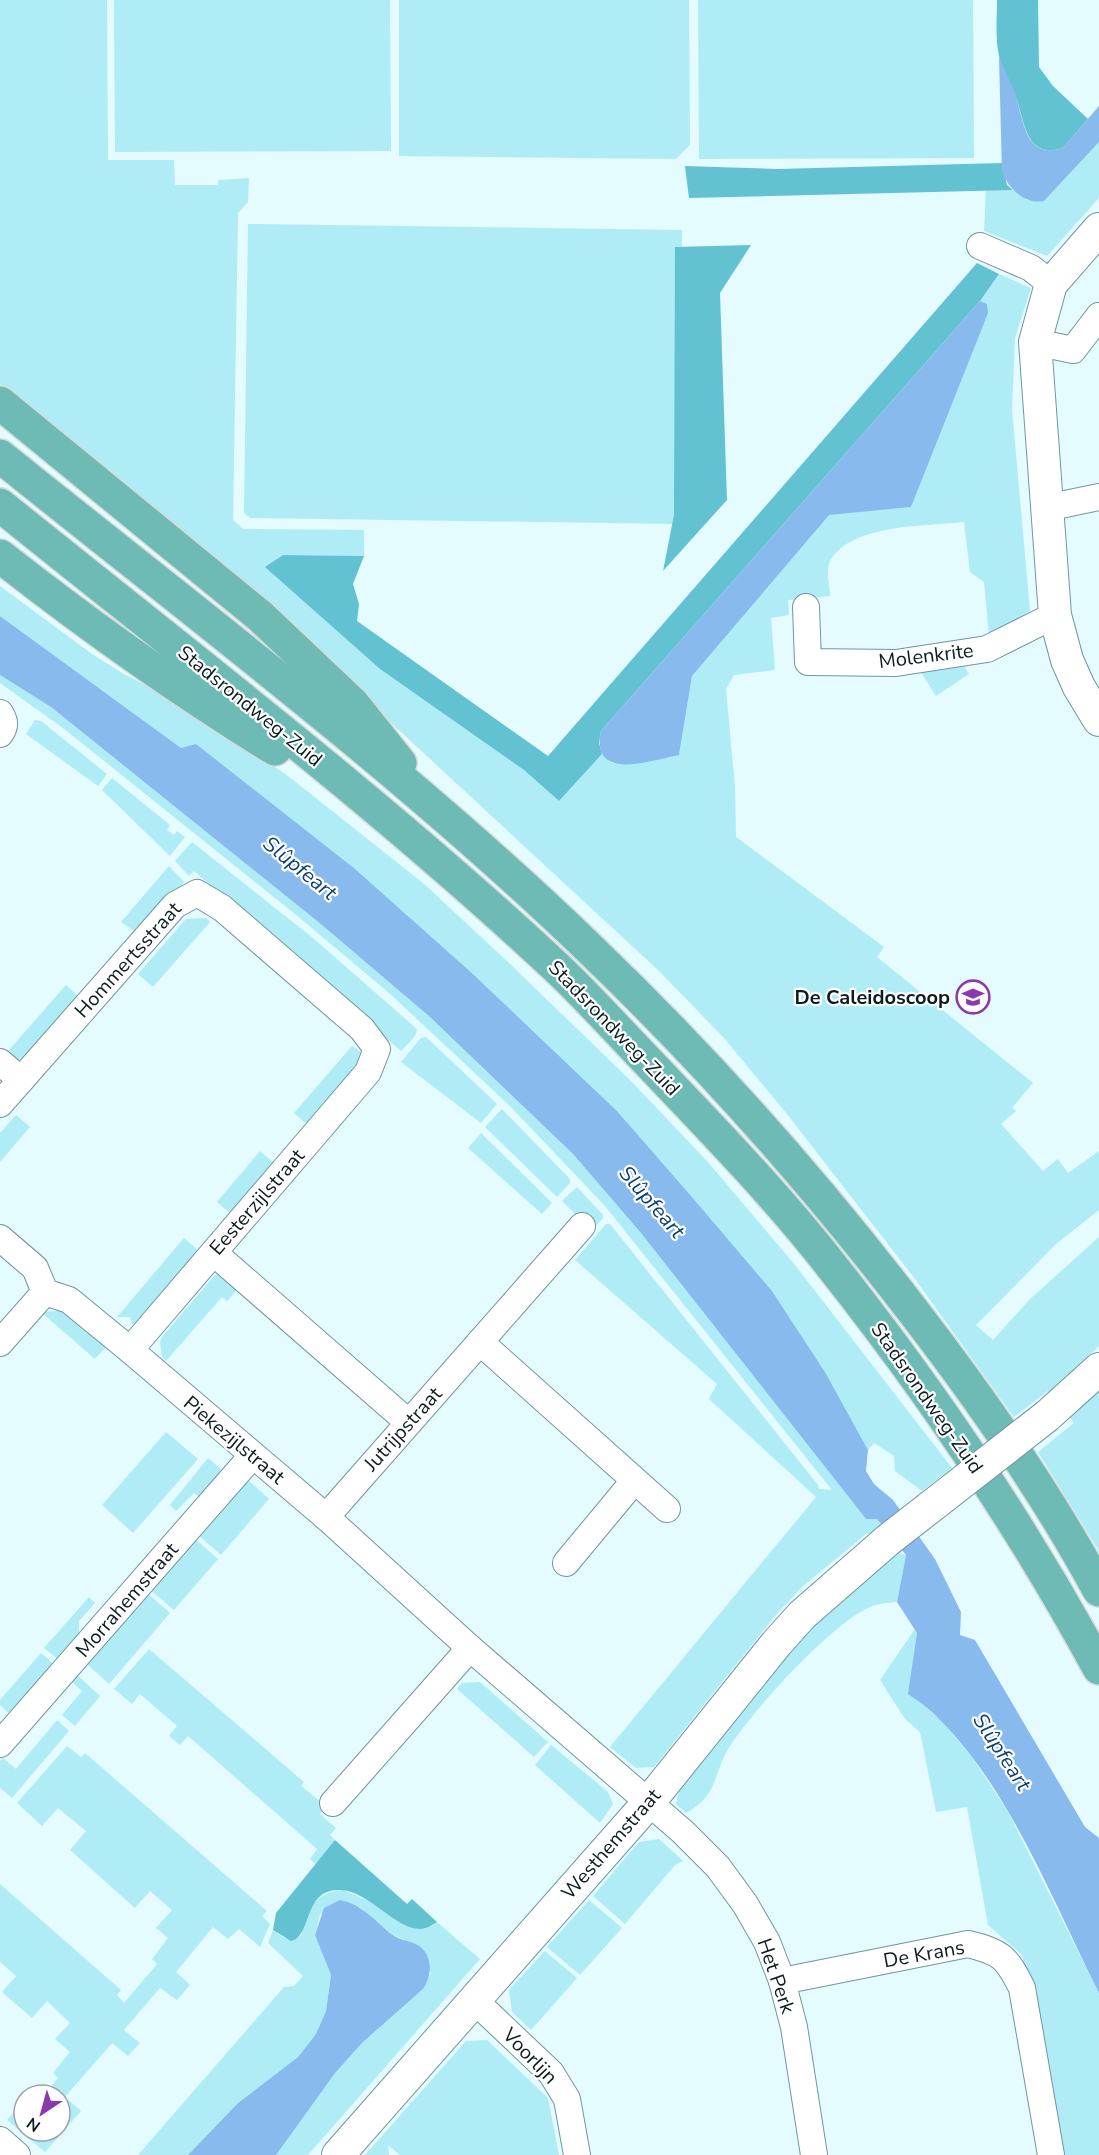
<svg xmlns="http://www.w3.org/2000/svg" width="1099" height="2155" font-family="'Nunito Sans',sans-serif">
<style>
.green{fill:#afecf6}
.forest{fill:#63c2d1}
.water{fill:#89baee}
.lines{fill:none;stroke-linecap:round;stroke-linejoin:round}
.minor-casing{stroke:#71969c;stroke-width:28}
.tertiary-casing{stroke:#71969c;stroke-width:34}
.trunk-casing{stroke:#d8dbdb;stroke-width:36}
.minor{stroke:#fff;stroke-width:26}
.tertiary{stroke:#fff;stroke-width:32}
.trunk{stroke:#6ebab4;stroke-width:33}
.tertiary-bridge-casing{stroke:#71969c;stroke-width:34;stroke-linecap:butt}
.tertiary-bridge{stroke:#fff;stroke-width:32}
.labels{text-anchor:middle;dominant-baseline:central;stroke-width:4.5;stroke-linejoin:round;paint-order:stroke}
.street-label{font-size:20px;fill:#0d1c1e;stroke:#fff}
.poi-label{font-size:20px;font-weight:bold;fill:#0d1c1e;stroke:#fff;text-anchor:end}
.water-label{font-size:21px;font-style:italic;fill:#0c4171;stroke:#fff}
</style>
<rect width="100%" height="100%" fill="#e4fbff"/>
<g class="green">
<path d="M0,0H107L108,160H174L175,185H218V180L249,178L248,202L238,213L233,520L243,529L364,530V556L283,555L266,567L380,669L524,770L559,801L602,754L612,763L679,755L692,676L829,514L911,507L987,304L980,301L999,274L1031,288L1015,338L1012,409L1030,611L989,635L984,582L970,572L964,522C928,526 845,524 829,564C826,572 830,587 830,596L788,600L789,615L771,618L775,670L734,675L726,689L735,786L736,837L884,947L877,957L1033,1083L1012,1108L1016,1111L1001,1124L1043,1171L1058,1159L1068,1173L1099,1151V1210L1056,1244L976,1325L993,1340L1030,1299L1099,1237V1346L1049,1392L1048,1391L1014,1417L915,1279L787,1114L724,1038L659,971L349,684L25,409L0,384Z"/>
<polygon points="114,0 390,0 391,151 115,152"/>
<polygon points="399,0 689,0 690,145 676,159 399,156"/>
<polygon points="698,0 973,0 974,158 699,159"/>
<polygon points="1099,142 1099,198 1047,256 984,231 986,190 1013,190 1027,200 1044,201"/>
<polygon points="248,224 682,230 678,524 250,518 244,513"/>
<polygon points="0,586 92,654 124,674 184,705 288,776 423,883 508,962 631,1081 707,1161 795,1265 952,1468 922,1491 895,1471 894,1456 874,1443 868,1450 825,1372 772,1291 617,1111 474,975 196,745 181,748 0,616"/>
<polygon points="962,663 969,674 936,696 919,669"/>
<polygon points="0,675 51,707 322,925 430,1017 573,1154 641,1233 866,1519 877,1519 884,1528 878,1533 866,1534 802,1587 775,1616 654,1767 636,1768 610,1747 816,1497 709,1399 717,1384 575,1260 606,1224 610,1224 818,1485 819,1489 832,1490 605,1206 510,1106 388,992 295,914 63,728 0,683"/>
<polygon points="35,720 41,721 107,774 98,786 26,734"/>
<polygon points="112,778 170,825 167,830 174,835 177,831 185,837 170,856 102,790"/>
<path d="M192,842L313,938L417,1029C417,1037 406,1045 401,1051L194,871L189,876L175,861Z"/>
<polygon points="169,866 184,882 137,933 121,922"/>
<polygon points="206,918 210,922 153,987 138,974 186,919"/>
<polygon points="66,985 81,999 27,1058 17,1059 9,1050"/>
<polygon points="426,1037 497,1104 481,1123 401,1062 421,1038"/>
<polygon points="352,1046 361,1052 361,1067 308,1125 294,1113"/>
<polygon points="502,1109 570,1179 570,1183 557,1197 485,1127"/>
<polygon points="16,1115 30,1127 0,1162 0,1133"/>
<polygon points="481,1133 552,1203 542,1214 468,1148"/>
<polygon points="260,1151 276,1165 232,1215 217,1202"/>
<polygon points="577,1187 603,1215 603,1218 592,1230 562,1201"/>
<polygon points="184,1238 200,1252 139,1321 132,1324 130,1317 117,1317"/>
<polygon points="223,1274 238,1289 227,1301 222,1297 166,1361 162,1357 160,1342 162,1337 215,1275"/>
<polygon points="66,1310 108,1345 95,1359 41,1312"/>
<polygon points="1099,1390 1099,1551 1038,1452 1074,1423 1069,1416"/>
<polygon points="166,1432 198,1459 133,1533 102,1505"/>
<polygon points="208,1458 224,1472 201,1498 194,1493 176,1511 170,1505"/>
<polygon points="247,1479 269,1499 221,1555 197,1534"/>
<polygon points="194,1538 218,1559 174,1610 149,1589"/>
<path d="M894,1552L906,1555L897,1602C888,1603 879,1603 870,1607C832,1623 753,1710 730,1746C712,1774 720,1794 686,1813L676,1804L679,1791L677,1788L796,1638Z"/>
<polygon points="146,1592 170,1613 109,1684 86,1663"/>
<polygon points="89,1597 95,1603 79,1621 79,1639 60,1661 44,1648"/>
<polygon points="915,1629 917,1633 909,1694 940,1719 972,1757 1008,1812 1099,1993 1099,2155 1064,2155 1041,2025 1022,1955 988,1925 967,1807 936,1812 920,1732 905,1719 880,1680"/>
<polygon points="149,1649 304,1782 301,1786 322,1803 319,1806 324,1809 320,1814 336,1828 330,1835 335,1840 317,1865 310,1859 317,1849 188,1736 180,1745 169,1736 177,1726 140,1694 132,1704 114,1689"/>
<polygon points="41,1653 56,1666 12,1716 0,1705 0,1700"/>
<polygon points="75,1673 100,1696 75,1726 62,1715 82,1691 69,1679"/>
<polygon points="480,1682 548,1742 534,1757 457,1689 462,1683"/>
<polygon points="57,1720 69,1731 12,1798 0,1788 0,1761 3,1758 16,1769"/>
<polygon points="551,1745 608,1792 613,1804 600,1823 535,1765"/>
<polygon points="67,1746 81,1757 85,1753 267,1911 262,1916 270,1924 260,1947 239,1929 228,1939 213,1927 176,1972 190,1985 177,2000 160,1988 124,2030 140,2043 128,2056 112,2043 65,2097 81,2111 45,2152 7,2120 17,2109 24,2115 24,2131 60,2131 60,2095 44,2095 58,2078 53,2073 70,2052 55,2039 70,2023 47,2001 32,2018 2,1992 16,1976 0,1962 0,1884 121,1990 117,1995 124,2003 157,1964 152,1959 168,1938 156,1928 172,1910 150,1891 135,1908 70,1850 86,1831 58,1808 42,1826 17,1803"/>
<polygon points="659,1839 683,1861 675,1865 625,1924 593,1896 639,1842"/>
<path d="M343,1890L380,1906L411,1927L420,1929L437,1922L480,1959L308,2155H276L336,2072L362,2043L423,1989L431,1973L413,1943L393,1935L360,1907L320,1914L315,1935L331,1975L326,2011L316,2034L298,2057L238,2103L188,2155H138L284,1987L294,1986L303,1976L268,1943L273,1930L284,1938L301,1936C307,1910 314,1892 343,1890Z"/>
<polygon points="589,1900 622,1928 580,1975 547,1947"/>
<polygon points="545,1951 577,1978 531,2030 512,2012 509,1990"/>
<polygon points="487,2040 548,2098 559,2155 400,2155 388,2145 389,2155 365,2155 466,2041"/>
</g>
<g class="forest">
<path d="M997,0H1038L1039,67L1053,86L1088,119L1063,148C1024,160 1025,119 1015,95C1011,82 1001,69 999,56C995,38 997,18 997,0Z"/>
<polygon points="1002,163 1007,185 1013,190 689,198 685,166 778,169"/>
<polygon points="751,245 720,293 727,500 663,571 674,515 675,247"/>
<polygon points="977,263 999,274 980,301 601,731 599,743 602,754 559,801 524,770 380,669 265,567 283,555 364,556 353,584 359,604 357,621 548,756"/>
<path d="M335,1840L407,1904L412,1899L437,1922C432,1925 426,1929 420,1929C395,1929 370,1892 341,1890C302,1888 313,1936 291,1941L273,1930L276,1913Z"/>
</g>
<g class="water">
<path d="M999,57C1004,70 1012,83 1016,97C1024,121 1025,160 1063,148L1099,106V142L1044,201C1025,205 1009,189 1002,172Z"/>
<path d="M980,301L987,304L988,313L911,507L829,515L692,676L679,755C652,760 590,783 601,731Z"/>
<path d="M0,616L181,748L196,744L355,869L474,975L617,1111L691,1196L772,1291L825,1372L868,1450L866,1471L874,1484L893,1500L935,1559L961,1612L960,1635L975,1640L1085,1827L1099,1838V1993C1054,1904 1011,1791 940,1720C931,1710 919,1702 908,1694L917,1633L897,1602L906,1555L877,1519H866L641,1233L573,1154L430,1017L322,925L51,707L0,675Z"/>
<path d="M340,1900C361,1904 375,1920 390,1933C398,1940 407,1940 416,1944C433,1953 433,1975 423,1989L362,2043L336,2072L276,2155H188L238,2103L298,2057L316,2034L326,2011L331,1975L315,1935L324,1908Z"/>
</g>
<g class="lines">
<g class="minor-casing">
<g id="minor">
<polyline points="980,246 1031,268 1051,284"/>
<polyline points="1035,342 1073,350 1099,316"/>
<polyline points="1046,508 1099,497"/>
<polyline points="806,607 808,662 896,663 987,649 1055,615"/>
<path d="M0,713C5,721 6,726 0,734"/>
<polyline points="0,1062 21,1080"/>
<polyline points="0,1104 175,905 197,893 222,908 362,1029 377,1049 368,1072 130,1350"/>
<polyline points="0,1238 35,1268 45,1292 69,1300 130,1350 326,1517 470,1648 683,1832 718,1867 745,1904 767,1942 782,1981 794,2027 814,2155"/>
<polyline points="214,1253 408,1422"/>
<polyline points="480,1342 667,1509"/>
<polyline points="0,1343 45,1292"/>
<polyline points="326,1517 582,1226"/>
<polyline points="566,1563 634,1481"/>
<polyline points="0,1744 252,1456"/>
<polyline points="333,1803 470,1648"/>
<path d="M782,1981L968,1944C1002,1952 1007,1958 1022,1988L1051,2155"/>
<polyline points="474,2000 551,2073 567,2099 577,2155"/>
<polyline points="0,2140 17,2155"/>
</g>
</g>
<g class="tertiary-casing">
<g id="tertiary">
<polyline points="1099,229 1051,284 1035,342 1055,615 1067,660 1079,687 1099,720"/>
<polyline points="1047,1416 1099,1369"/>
<polyline points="338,2155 649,1802 776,1644 802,1615 888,1540"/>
</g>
</g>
<g class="trunk-casing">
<g id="trunk">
<polyline points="0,403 260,616 353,704 400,763"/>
<path d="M0,456C197,615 407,772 589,948C706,1060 814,1182 913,1311C981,1399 1046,1492 1099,1590"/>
<path d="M0,505C187,656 379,802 555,966C588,997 619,1032 651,1065C712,1129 775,1194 830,1264C930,1390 1022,1526 1099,1668"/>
<path d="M0,556C88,625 179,690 275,749"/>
</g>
</g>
<use href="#minor" class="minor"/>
<use href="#tertiary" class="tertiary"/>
<use href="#trunk" class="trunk"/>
<g class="tertiary-bridge-casing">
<polyline id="tertiary-bridge" points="888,1540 1047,1416"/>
</g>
<use href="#tertiary-bridge" class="tertiary-bridge"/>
</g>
<defs>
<g id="school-ring" transform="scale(1.725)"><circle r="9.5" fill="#fff" stroke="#8a3bab" stroke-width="1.5"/><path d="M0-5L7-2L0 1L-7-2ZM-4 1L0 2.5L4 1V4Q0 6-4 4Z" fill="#8a3bab"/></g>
</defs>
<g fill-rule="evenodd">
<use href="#school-ring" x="973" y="997"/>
</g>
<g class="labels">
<g class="street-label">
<text transform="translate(926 656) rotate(-7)">Molenkrite</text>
<text transform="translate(250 706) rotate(39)">Stadsrondweg-Zuid</text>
<text transform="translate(128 960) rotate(-48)">Hommertsstraat</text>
<text transform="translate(614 1028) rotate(46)">Stadsrondweg-Zuid</text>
<text transform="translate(257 1202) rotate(-49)">Eesterzijlstraat</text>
<text transform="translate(927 1398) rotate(55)">Stadsrondweg-Zuid</text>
<text transform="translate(403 1429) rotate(-48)">Jutrijpstraat</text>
<text transform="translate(234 1440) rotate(40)">Piekezijlstraat</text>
<text transform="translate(127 1600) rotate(-49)">Morrahemstraat</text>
<text transform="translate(611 1844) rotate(-49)">Westhemstraat</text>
<text transform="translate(924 1954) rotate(-10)">De Krans</text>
<text transform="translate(776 1976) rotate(71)">Het Perk</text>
<text transform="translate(530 2056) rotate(46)">Voorlijn</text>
</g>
<g class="poi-label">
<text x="950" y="997">De Caleidoscoop</text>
</g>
<g class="water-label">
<text transform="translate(300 868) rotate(39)">Slûpfeart</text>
<text transform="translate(652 1202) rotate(49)">Slûpfeart</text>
<text transform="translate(1002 1752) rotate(57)">Slûpfeart</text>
</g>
</g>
<g transform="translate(42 2113) rotate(216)"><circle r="28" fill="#ffffff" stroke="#9ea4a5" stroke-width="1.5"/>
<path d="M0-4.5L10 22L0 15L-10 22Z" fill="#8a3bab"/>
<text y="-9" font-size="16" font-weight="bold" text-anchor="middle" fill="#0d1c1e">N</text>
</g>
</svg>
